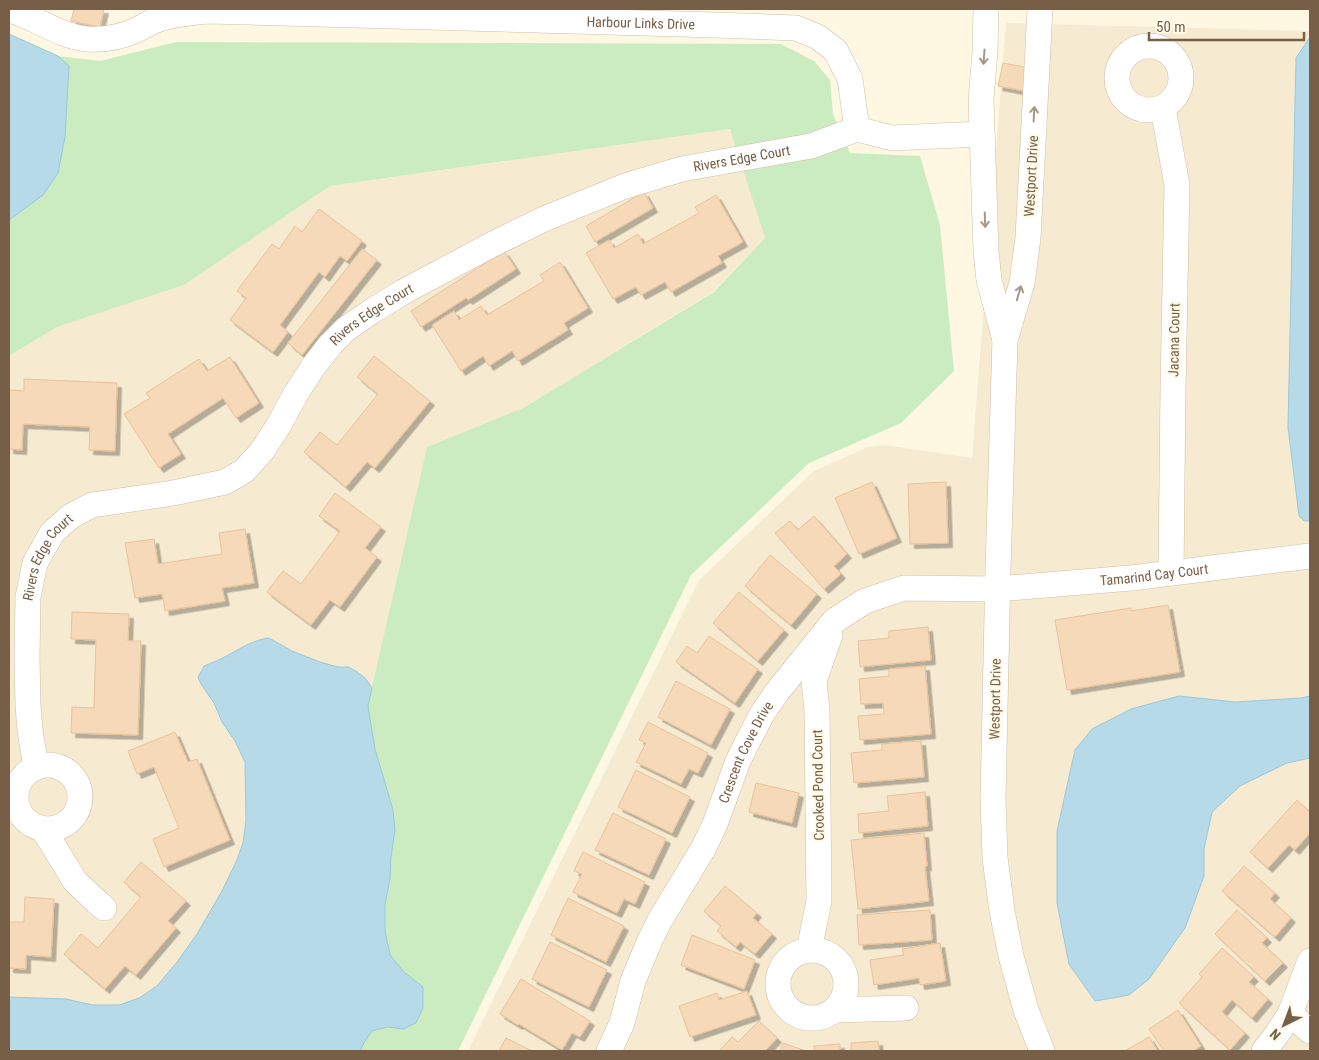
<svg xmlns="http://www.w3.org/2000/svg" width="1319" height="1060" font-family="'Roboto Condensed',sans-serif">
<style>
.residential{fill:#f6ead0}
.green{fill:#cbecc0}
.water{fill:#b6dae8;stroke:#9bc8db}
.building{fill:#f5d9b8;stroke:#e9c298;filter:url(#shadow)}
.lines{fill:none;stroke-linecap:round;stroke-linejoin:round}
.minor-casing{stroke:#d0bfa8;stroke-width:26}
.minor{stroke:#fff;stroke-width:25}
.oneway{stroke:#a79787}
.labels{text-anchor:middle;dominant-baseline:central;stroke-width:5;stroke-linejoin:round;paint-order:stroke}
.street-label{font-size:14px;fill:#775f47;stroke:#fffaea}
</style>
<defs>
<filter id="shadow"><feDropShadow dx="4.5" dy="4.5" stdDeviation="0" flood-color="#0004"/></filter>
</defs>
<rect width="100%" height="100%" fill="#fef7e2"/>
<g class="residential">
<polygon points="1006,23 1310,31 1310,37 1296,58 1288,427 1299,516 1304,521 1310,521 1310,696 1301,698 1235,702 1179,696 1075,750 1057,831 1057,903 1204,876 1204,849 1212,812 1240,786 1287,763 1310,758 1310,1051 468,1051 699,580 814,471 868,447 885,445 972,458"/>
<polygon points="731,129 765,238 714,291 523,408 427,447 372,688 356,671 348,667 338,667 320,662 292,651 269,638 247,645 229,655 204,665 200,671 198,677 201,684 214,703 222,722 235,741 245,762 246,820 243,843 237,860 222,891 197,934 177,962 157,986 139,998 119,1005 92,1005 66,999 9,997 9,356 57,327 184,285 330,186"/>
</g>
<polygon class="green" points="9,34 58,56 100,61 176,42 781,44 814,61 830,80 833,114 850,153 920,156 940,225 954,371 901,423 809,463 691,575 458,1051 9,1051 9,997 66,999 93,1005 119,1005 139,998 157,986 177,962 197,934 222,891 237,860 243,843 246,820 245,762 235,741 222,722 214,703 201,684 198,677 204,666 229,655 247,645 262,639 269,638 292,651 320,662 338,667 348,667 356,671 365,678 372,687 427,447 523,408 714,292 765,238 730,129 330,186 184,285 57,327 9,356"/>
<g class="water">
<polygon points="9,34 58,56 69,66 65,137 58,173 43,195 9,220"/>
<polygon points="1310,37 1310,521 1304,521 1299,516 1288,427 1296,58"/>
<path d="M269,638L292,651L320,662L338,667H348L356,671L365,678L372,688L368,706L375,749L393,810L395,830L391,857L390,879L385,904V931L390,955L404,972L423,987V1008L416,1023L403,1029L388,1027L372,1031L364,1043L360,1051H9V997L66,999L93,1005H119L139,998L157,986L177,962L197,934L222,891L237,860L243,843L246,820L245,762L235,741L222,722L214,703L201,684L198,677L204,666C213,662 222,659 230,654C243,647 254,640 269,638Z"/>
<polygon points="1179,696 1235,702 1301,698 1310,696 1310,758 1287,763 1240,786 1212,812 1204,849 1204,876 1185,928 1149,979 1129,995 1095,1001 1069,964 1057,903 1057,831 1075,750 1092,729 1131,709"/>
</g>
<g class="building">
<polygon points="74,9 104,9 100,27 71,21"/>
<polygon points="1003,63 1029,68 1024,91 998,86"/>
<polygon points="644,192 653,208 595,242 586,226"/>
<polygon points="716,195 743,242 718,256 722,263 671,292 665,282 641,295 636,287 613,299 586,253 609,240 614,248 638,234 643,244 699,213 695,207"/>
<polygon points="319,209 362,241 347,261 340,256 325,277 319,272 280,325 288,332 273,352 230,320 246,298 237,291 272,244 279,249 295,226 302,232"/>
<polygon points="362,249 377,260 302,355 288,343"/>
<polygon points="504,251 516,269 468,300 466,298 421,327 411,311"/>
<polygon points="560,262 588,308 564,323 568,330 518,361 512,351 489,366 483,356 461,371 432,325 454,311 459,320 481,306 487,315 544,281 540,275"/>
<polygon points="374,356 430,401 375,468 367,462 346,487 304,452 320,432 337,445 378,394 357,377"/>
<polygon points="230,357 259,403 236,418 223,398 168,434 181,454 159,468 124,414 150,398 146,393 199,359 207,371"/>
<polygon points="24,379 117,383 115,451 89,450 90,427 23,424 22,450 9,449 9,390 24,391"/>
<polygon points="872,482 897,538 859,554 835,498"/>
<polygon points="946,482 948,543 910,544 908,484"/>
<polygon points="335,493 381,527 365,548 377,557 340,607 330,600 311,625 267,592 283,571 301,584 340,531 319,516"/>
<polygon points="814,516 847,554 834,566 841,574 824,589 775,533 790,521 798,530"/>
<polygon points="245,529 254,583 222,588 225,601 165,611 162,594 135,598 125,543 154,539 158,564 222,554 219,533"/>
<polygon points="770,555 817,594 791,625 745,586"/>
<polygon points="739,592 784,630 758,661 713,623"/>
<polygon points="1168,605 1180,672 1067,690 1055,620 1131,608 1131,611"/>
<polygon points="72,612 129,614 128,641 141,641 138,735 71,733 72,707 94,708 96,640 71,639"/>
<polygon points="928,627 931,660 860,667 858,641 889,638 889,631"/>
<polygon points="709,636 758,669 735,703 676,662 687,646 697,653"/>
<polygon points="925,666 931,734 860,740 858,716 884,714 883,703 861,704 859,679 889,676 889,669"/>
<polygon points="676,681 730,709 711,745 658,717"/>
<polygon points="648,722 708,753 698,773 689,769 681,784 636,762 646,743 639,740"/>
<polygon points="175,732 188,762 197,759 230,840 164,867 153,839 179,828 154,767 137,774 128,751"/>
<polygon points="921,741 924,777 854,783 851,753 882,750 882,744"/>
<polygon points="636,770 690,797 672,833 618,807"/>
<polygon points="756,783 799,793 792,823 749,812"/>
<polygon points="925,792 928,826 859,833 858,814 889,811 887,796"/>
<polygon points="1297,800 1310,812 1310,833 1295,850 1289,845 1268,868 1250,852"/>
<polygon points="613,813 666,839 649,875 595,850"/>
<polygon points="924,833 927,866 925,867 929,901 858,909 851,840"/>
<polygon points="583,852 645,882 635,904 624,899 617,913 573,892 582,874 574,871"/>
<polygon points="141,862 186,901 168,921 176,928 136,975 125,966 105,989 64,954 81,934 98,948 141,897 124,882"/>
<polygon points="1244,866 1275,893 1270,899 1291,918 1275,937 1222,891"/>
<polygon points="725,886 757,913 753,918 772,934 755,954 740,942 736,947 717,931 721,926 704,911"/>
<polygon points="25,897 54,899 51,957 26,955 26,969 9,968 9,922 24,922"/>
<polygon points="568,898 624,926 606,962 551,935"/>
<polygon points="930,910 932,940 859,945 857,915"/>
<polygon points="1237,910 1267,938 1262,943 1283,963 1265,981 1215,934"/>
<polygon points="692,935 755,960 744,989 681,965"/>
<polygon points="550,942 607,970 589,1007 532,979"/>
<polygon points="940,943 946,981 920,985 919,978 874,985 870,960 904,955 902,949"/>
<polygon points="1222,948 1254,977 1249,982 1268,999 1252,1018 1232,1000 1222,1012 1245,1033 1230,1050 1179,1003 1202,977 1199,974"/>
<polygon points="521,979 590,1021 580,1037 572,1033 562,1050 519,1024 518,1025 500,1014"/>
<polygon points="747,991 756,1015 690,1037 679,1006 717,993 719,1000"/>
<polygon points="1178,1010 1201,1046 1193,1051 1164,1051 1149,1029"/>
<polygon points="759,1021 777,1038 765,1051 719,1051 732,1037 738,1042"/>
<polygon points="1149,1037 1158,1051 1125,1051"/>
<polygon points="506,1038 532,1051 499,1051"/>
<polygon points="878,1041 879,1051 851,1051 851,1043"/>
<polygon points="783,1043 806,1051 780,1051"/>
<polygon points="840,1044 840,1051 815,1051 814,1046"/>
</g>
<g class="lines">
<g class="minor-casing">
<g id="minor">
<polyline points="986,9 985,52 981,99 986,252 989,280 1005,340"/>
<polyline points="1040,9 1028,238 1022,283 1005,340 998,569 993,799 995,858 1002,911 1011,956 1026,1010 1042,1051"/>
<path id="s1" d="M9,10C36,17 60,37 88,39C103,40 120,37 134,31C141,28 147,24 154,21C171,14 190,13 208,11L716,25L796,28L818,37L836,51L850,79L857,129"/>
<circle cx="1149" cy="78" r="32"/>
<polyline points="1163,108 1177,185 1173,389 1171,573"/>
<circle cx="48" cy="797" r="32"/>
<path id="s2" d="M36,767L30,731L28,705L27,657L28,597L35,563L52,533L71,516L92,505L173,493L225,482L244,471L262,451L279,425L295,395L313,367L330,345L346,329L372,311L403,292L491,245L544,219L625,186L682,169L811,146L857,129L892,138L982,134"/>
<polyline points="43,829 75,881 97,902 104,908"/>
<polyline points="809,950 819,901 817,710 814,681 830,635"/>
<circle cx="812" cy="984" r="34"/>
<polyline points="835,1010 906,1008"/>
<polyline points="1290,1014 1310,1031"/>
<path id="s3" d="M609,1051L622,1023L633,981L650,940L660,920L703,849L715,824L738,761L750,737L762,714L777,692L834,621L865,601L904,588L997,589L1131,578L1310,556"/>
<polyline points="1264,1051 1277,1034 1290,1014 1310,961"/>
</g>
</g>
<use href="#minor" class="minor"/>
</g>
<defs><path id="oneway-shaft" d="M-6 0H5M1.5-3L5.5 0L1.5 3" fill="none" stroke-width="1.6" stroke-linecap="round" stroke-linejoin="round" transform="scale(1.25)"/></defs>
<g class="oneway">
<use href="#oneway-shaft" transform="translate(984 57) rotate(94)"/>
<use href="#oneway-shaft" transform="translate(1034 114) rotate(-87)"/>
<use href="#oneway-shaft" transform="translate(985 220) rotate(88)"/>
<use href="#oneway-shaft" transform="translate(1019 293) rotate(-73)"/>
</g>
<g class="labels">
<g class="street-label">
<text stroke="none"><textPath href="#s1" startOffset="642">Harbour Links Drive</textPath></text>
<text stroke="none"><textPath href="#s2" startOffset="1056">Rivers Edge Court</textPath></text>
<text transform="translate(1031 176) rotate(-87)">Westport Drive</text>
<text stroke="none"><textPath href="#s2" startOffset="651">Rivers Edge Court</textPath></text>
<text transform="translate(1174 340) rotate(-89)">Jacana Court</text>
<text stroke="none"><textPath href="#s2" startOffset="216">Rivers Edge Court</textPath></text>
<text stroke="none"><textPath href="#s3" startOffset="818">Tamarind Cay Court</textPath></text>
<text transform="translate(995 699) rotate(-89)">Westport Drive</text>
<text stroke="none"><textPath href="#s3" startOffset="330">Crescent Cove Drive</textPath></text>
<text transform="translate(818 785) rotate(-91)">Crooked Pond Court</text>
</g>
</g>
<rect width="1319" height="1060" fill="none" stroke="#775f47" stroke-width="20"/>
<g transform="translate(1284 1025) rotate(222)" stroke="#fffaea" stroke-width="4" paint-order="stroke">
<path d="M0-4L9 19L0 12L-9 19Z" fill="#775f47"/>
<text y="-8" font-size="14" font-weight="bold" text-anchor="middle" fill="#775f47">N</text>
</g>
<path d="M1149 32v8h155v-8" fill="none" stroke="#775f47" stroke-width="2.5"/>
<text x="1156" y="32" font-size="15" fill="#775f47" stroke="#fffaea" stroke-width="4" paint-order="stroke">50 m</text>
</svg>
